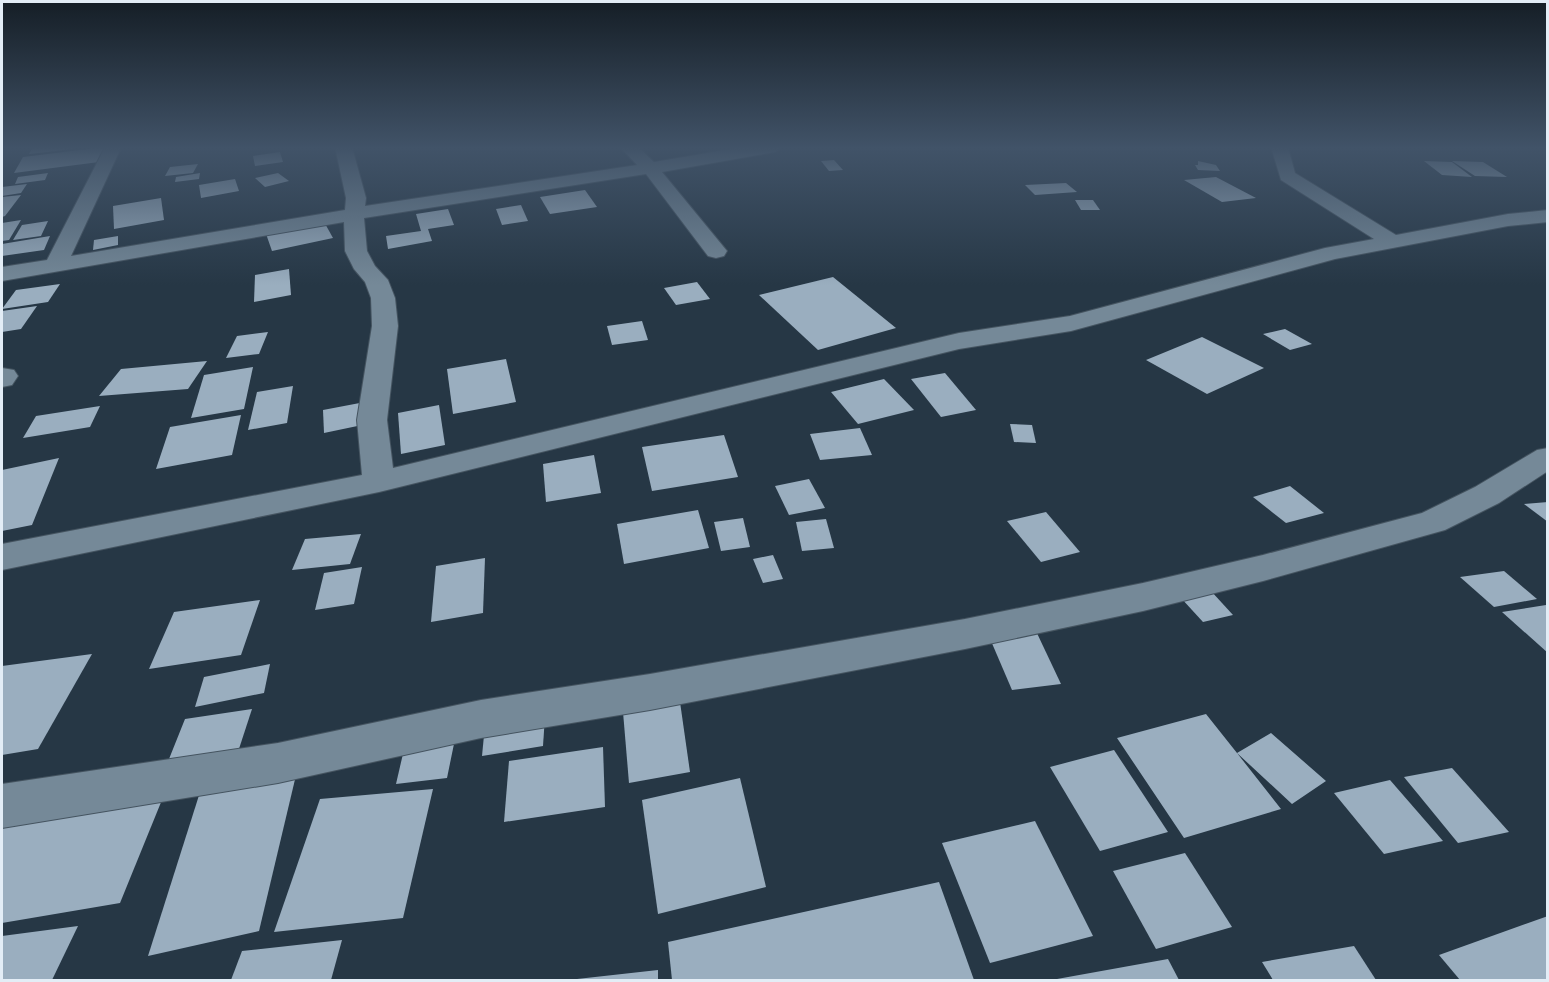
<svg xmlns="http://www.w3.org/2000/svg" width="1549" height="982" font-family="'Exo 2',sans-serif">
<style>
.building{fill:#9aaebf}
.lines{fill:none;stroke-linecap:round;stroke-linejoin:round}
.street-casing{stroke:#455460;stroke-width:2}
.street{fill:#758998;fill-rule:evenodd}
</style>
<rect width="100%" height="100%" fill="#263745"/>
<g class="building">
<polygon points="33,147 72,147 73,149 29,154"/>
<polygon points="104,147 99,162 14,173 23,157"/>
<polygon points="280,152 283,162 255,166 253,156"/>
<polygon points="834,160 843,170 829,171 821,161"/>
<polygon points="1198,161 1216,165 1220,171 1198,170 1195,165 1198,165"/>
<polygon points="1424,161 1452,162 1472,177 1442,175"/>
<polygon points="1452,161 1483,162 1507,177 1475,176"/>
<polygon points="198,164 193,173 165,176 170,167"/>
<polygon points="48,173 45,180 15,184 18,177"/>
<polygon points="200,173 199,179 175,182 176,177"/>
<polygon points="278,173 289,181 265,187 255,178"/>
<polygon points="1216,177 1256,198 1222,202 1184,180"/>
<polygon points="235,179 239,191 201,198 199,185"/>
<polygon points="1066,183 1077,192 1035,195 1025,185"/>
<polygon points="27,184 21,193 2,196 2,187"/>
<polygon points="585,190 597,207 550,214 540,197"/>
<polygon points="21,195 5,216 2,217 2,197"/>
<polygon points="161,198 164,220 114,229 113,206"/>
<polygon points="1075,200 1093,200 1100,210 1081,210"/>
<polygon points="521,205 528,221 502,225 496,209"/>
<polygon points="448,209 454,225 428,229 432,241 388,249 386,236 421,231 416,214"/>
<polygon points="21,220 9,240 2,241 2,223"/>
<polygon points="323,220 333,238 272,251 265,231"/>
<polygon points="48,221 41,236 13,240 22,225"/>
<polygon points="50,236 44,250 2,256 2,244"/>
<polygon points="118,236 118,245 93,250 94,240"/>
<polygon points="289,269 291,295 254,302 255,275"/>
<polygon points="833,277 896,328 818,350 759,295"/>
<polygon points="697,282 710,299 676,305 664,288"/>
<polygon points="60,284 48,302 2,309 16,290"/>
<polygon points="37,306 21,329 2,332 2,311"/>
<polygon points="642,321 648,340 612,345 607,326"/>
<polygon points="1285,329 1312,344 1290,350 1263,334"/>
<polygon points="268,332 259,354 226,358 237,336"/>
<polygon points="1202,337 1264,368 1207,394 1146,360"/>
<polygon points="506,359 516,402 453,414 447,369"/>
<polygon points="207,361 188,389 99,396 121,369"/>
<polygon points="253,367 244,409 191,418 204,375"/>
<polygon points="945,373 976,410 941,417 911,379"/>
<polygon points="884,379 914,410 858,424 831,392"/>
<polygon points="293,386 287,423 248,430 257,392"/>
<polygon points="365,402 367,424 324,433 323,410"/>
<polygon points="439,405 445,445 401,454 398,413"/>
<polygon points="100,406 90,427 23,438 36,416"/>
<polygon points="241,415 232,455 156,469 170,427"/>
<polygon points="1010,424 1032,425 1036,443 1014,442"/>
<polygon points="860,428 872,455 820,460 810,434"/>
<polygon points="724,435 738,477 652,491 642,447"/>
<polygon points="594,455 601,493 546,502 543,464"/>
<polygon points="59,458 32,525 2,531 2,470"/>
<polygon points="809,479 825,508 789,515 775,486"/>
<polygon points="1290,486 1324,513 1286,523 1253,497"/>
<polygon points="1548,502 1548,522 1524,504"/>
<polygon points="698,510 709,548 624,564 617,524"/>
<polygon points="1046,512 1080,552 1041,562 1007,521"/>
<polygon points="743,518 750,547 721,551 714,522"/>
<polygon points="826,519 834,548 802,551 796,522"/>
<polygon points="361,534 350,564 292,570 305,539"/>
<polygon points="773,555 783,579 763,583 753,559"/>
<polygon points="485,558 483,613 431,622 436,566"/>
<polygon points="362,567 354,604 315,610 324,573"/>
<polygon points="1504,571 1537,599 1494,607 1460,577"/>
<polygon points="1211,591 1233,615 1203,622 1181,598"/>
<polygon points="260,600 241,655 149,669 174,612"/>
<polygon points="1546,605 1548,606 1548,653 1502,612"/>
<polygon points="1035,629 1061,684 1012,690 988,634"/>
<polygon points="92,654 38,749 2,755 2,666"/>
<polygon points="270,664 264,693 195,707 204,677"/>
<polygon points="680,702 690,772 629,783 623,712"/>
<polygon points="252,709 236,758 165,769 185,719"/>
<polygon points="1206,714 1237,753 1271,733 1326,781 1292,804 1237,753 1281,809 1184,838 1117,738"/>
<polygon points="545,716 543,746 482,756 485,725"/>
<polygon points="455,739 447,778 396,784 405,745"/>
<polygon points="603,747 605,807 504,822 509,761"/>
<polygon points="1114,750 1168,832 1100,851 1050,767"/>
<polygon points="1452,768 1509,832 1458,843 1404,777"/>
<polygon points="297,771 259,931 148,956 201,789"/>
<polygon points="740,778 766,887 658,914 642,800"/>
<polygon points="1390,780 1443,841 1384,854 1334,793"/>
<polygon points="433,789 403,918 274,932 320,799"/>
<polygon points="166,790 120,903 2,923 2,826 7,816"/>
<polygon points="1035,821 1093,936 990,963 942,843"/>
<polygon points="1185,853 1232,927 1156,949 1113,871"/>
<polygon points="939,882 974,980 672,980 668,942"/>
<polygon points="1548,916 1548,980 1460,980 1439,955"/>
<polygon points="78,926 52,980 2,980 2,936"/>
<polygon points="342,940 331,980 231,980 242,951"/>
<polygon points="1354,946 1376,980 1273,980 1262,962"/>
<polygon points="1168,959 1179,980 1057,980 1057,979"/>
<polygon points="658,970 658,980 577,980 577,979"/>
</g>
<g class="lines">
<g class="street-casing">
<g id="street">
<polygon points="105,147 119,147 120,150 71,256 345,210 346,198 335,147 352,147 366,198 365,206 637,165 620,147 638,147 654,162 743,147 783,147 775,152 662,172 727,251 724,256 716,258 708,256 646,174 364,218 367,251 375,266 388,280 395,298 398,326 387,420 393,468 959,333 1070,316 1325,248 1374,239 1281,180 1271,147 1288,147 1295,173 1396,235 1508,214 1548,210 1548,222 1508,226 1335,259 1071,331 959,349 379,492 2,570 2,544 362,475 357,420 372,326 371,298 365,282 354,269 345,251 344,222 2,281 2,267 47,260"/>
<polygon points="2,368 14,370 18,376 12,385 2,387"/>
<polygon points="1548,448 1548,471 1499,503 1445,530 1263,581 1143,611 965,649 650,710 481,738 278,783 2,828 2,784 278,743 481,700 650,674 965,619 1143,583 1263,555 1422,513 1475,487 1537,450"/>
</g>
</g>
<use href="#street" class="street"/>
</g>
<linearGradient id="sky" x2="0" y2="1"><stop stop-color="#151e26"/><stop offset="0.52" stop-color="#415368"/><stop offset="1" stop-color="#415368" stop-opacity="0"/></linearGradient>
<rect width="1549" height="285" fill="url(#sky)"/>
<rect width="1549" height="982" fill="none" stroke="#e3edf6" stroke-width="6"/>
</svg>
